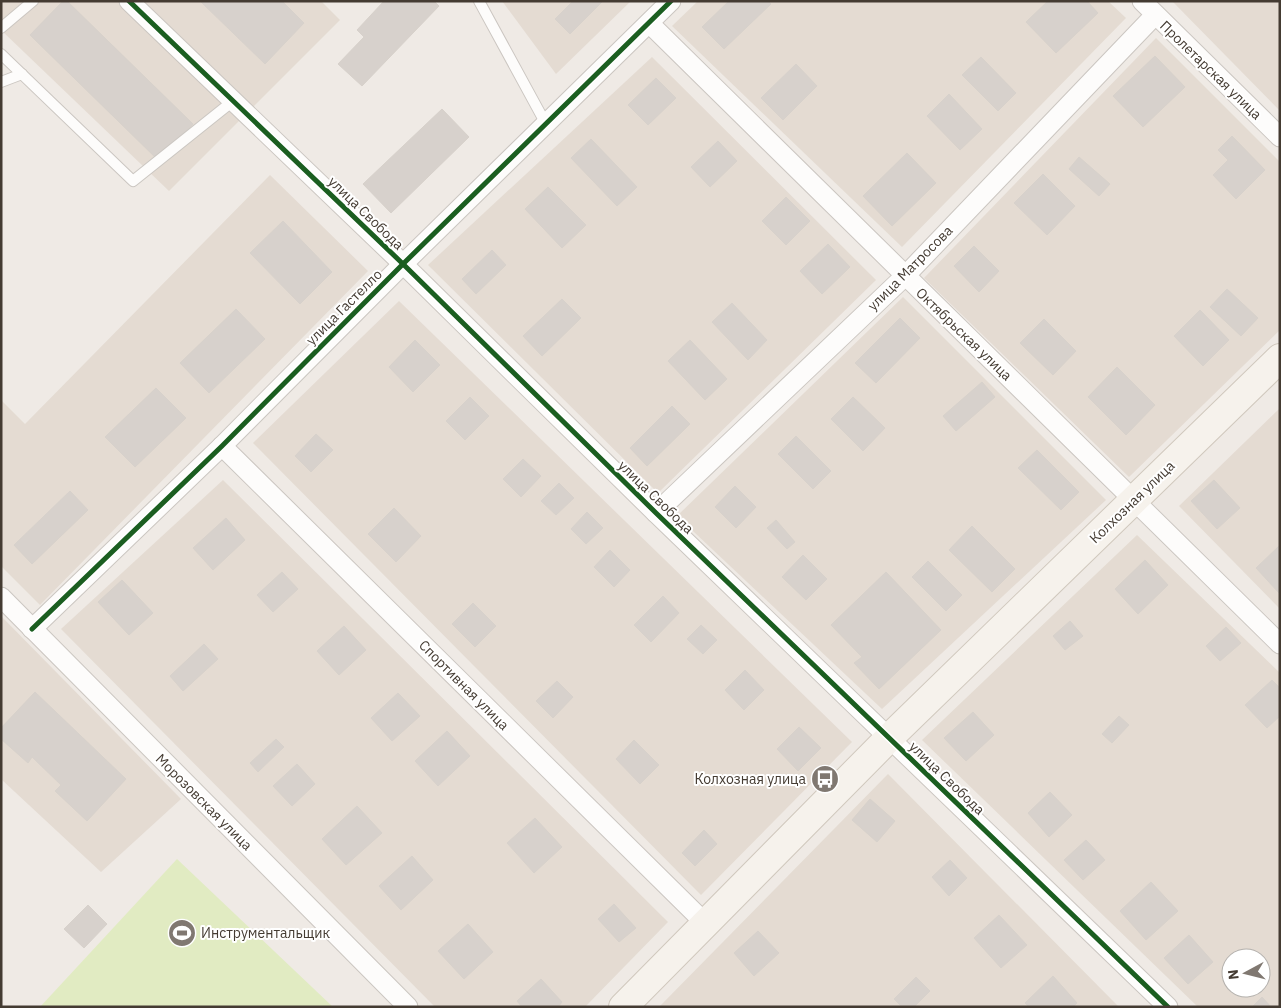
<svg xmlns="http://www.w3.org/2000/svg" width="1281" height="1008" font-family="'IBM Plex Sans',sans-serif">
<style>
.residential{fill:#e4dbd2;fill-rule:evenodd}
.green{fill:#e1ebc2}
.building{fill:#d7d1cc;stroke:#d7d1cb}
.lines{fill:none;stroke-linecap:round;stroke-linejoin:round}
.lane-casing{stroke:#cbc6c1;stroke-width:12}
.street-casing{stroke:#cbc6c1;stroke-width:21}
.secondary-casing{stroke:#d0c8bd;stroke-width:30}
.lane{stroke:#fdfcfb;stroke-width:10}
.street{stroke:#fdfcfb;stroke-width:19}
.secondary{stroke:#f6f2ec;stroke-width:28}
.cycleway-casing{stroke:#fff;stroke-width:8}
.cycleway{stroke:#1b5e20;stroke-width:5}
.labels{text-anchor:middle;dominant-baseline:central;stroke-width:4;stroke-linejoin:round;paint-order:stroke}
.street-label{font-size:14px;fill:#443b32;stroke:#fff}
.poi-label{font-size:14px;fill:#443b32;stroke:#fff;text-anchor:end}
</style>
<rect width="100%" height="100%" fill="#efeae5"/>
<g class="residential">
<polygon points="1,1 321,1 340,20 169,191 1,30"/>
<polygon points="502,1 631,1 556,74"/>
<polygon points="698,1 1108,1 1126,18 902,247 672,26"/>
<polygon points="1172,1 1280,1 1280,111"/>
<polygon points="1156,38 1280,162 1280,330 1129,477 924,278"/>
<polygon points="652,57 876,280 658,493 428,265"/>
<polygon points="270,175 368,271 40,605 1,566 1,400 25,424"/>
<polygon points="903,297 1106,500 882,709 677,516"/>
<polygon points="399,301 852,742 701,895 253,443"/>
<polygon points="1280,408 1280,609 1179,506"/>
<polygon points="223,480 668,922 585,1007 435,1007 61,629"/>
<path d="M1137,535L1280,673V1007H1198L922,740ZM1231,958H1261V988H1231Z"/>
<polygon points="1,616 181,799 101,872 1,779"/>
<polygon points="888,774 1119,1007 659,1007"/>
</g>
<polygon class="green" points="177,859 333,1007 40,1007"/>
<g class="building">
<polygon points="63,1 67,1 193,124 158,160 30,35"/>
<polygon points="200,1 282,1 304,23 265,64"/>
<polygon points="384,1 434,1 439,6 362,86 338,64 364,37 357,30"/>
<polygon points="573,1 603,1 570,34 555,19"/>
<polygon points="729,1 768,1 771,4 724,49 702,27"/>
<polygon points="1048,1 1087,1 1098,13 1056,53 1026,22"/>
<polygon points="1155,56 1185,87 1143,127 1113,96"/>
<polygon points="981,57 1016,93 998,111 962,75"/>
<polygon points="796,64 817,86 783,120 761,98"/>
<polygon points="656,78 676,98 648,125 628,105"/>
<polygon points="949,94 982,129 960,150 927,116"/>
<polygon points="442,109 469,137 391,213 363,184"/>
<polygon points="1232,136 1265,170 1236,199 1213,175 1228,160 1218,150"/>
<polygon points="591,139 637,187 617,206 571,158"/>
<polygon points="718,141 737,161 710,187 691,167"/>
<polygon points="907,153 936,183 892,226 863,196"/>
<polygon points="1079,157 1110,184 1099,196 1069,169"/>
<polygon points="1043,174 1075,206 1047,235 1014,203"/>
<polygon points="548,187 586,225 562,248 525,209"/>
<polygon points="786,197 810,221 786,245 762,221"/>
<polygon points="283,221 332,272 300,304 250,253"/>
<polygon points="828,244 850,267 822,294 800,271"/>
<polygon points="974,246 999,271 979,292 954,266"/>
<polygon points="492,250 506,265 476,294 462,279"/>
<polygon points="1227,289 1258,318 1241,336 1210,307"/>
<polygon points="562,299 581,318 542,356 523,336"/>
<polygon points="732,303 767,340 748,360 712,322"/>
<polygon points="236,309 265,339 209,393 180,363"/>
<polygon points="1200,310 1229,340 1203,366 1174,336"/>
<polygon points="900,318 920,338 876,383 855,363"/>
<polygon points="1044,319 1076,351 1053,375 1020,343"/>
<polygon points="415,340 440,365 413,392 389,367"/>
<polygon points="690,340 727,379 705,400 668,361"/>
<polygon points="1117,367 1155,405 1126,435 1088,397"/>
<polygon points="982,382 995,397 956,431 943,416"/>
<polygon points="156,388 186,418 135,467 105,437"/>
<polygon points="470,397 489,416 465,440 446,421"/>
<polygon points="853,397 885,428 863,451 831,419"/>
<polygon points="672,406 690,424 647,466 630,448"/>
<polygon points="316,434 333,450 311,472 295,456"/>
<polygon points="796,436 831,471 813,489 778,454"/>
<polygon points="1037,450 1079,492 1061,510 1018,468"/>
<polygon points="523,459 541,476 521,497 503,479"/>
<polygon points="1214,480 1240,508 1217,529 1191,501"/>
<polygon points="559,483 574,498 556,515 541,501"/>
<polygon points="735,486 756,507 736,528 715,507"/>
<polygon points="70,491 88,510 32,564 14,545"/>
<polygon points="394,508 421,536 396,562 368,534"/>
<polygon points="587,512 603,528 586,544 571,529"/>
<polygon points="226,518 245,540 213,570 193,548"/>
<polygon points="776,520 795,542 787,549 767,528"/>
<polygon points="972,526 1015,569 992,592 949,550"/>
<polygon points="1279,546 1280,547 1279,593 1256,568"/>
<polygon points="610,550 630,570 614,587 594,567"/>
<polygon points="803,555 827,579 806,600 782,577"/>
<polygon points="1145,560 1168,585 1138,614 1115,589"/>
<polygon points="928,561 962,595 946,611 912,577"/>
<polygon points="282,572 298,589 273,612 257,595"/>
<polygon points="886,572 941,630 879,689 854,663 862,657 831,625"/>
<polygon points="122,580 153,613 129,635 98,602"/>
<polygon points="663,596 679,613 651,642 634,625"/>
<polygon points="473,603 496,626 475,647 452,624"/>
<polygon points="1070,621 1083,636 1065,650 1053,636"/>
<polygon points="701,625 717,640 703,654 687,639"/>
<polygon points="344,626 366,650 339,675 317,651"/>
<polygon points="1226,627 1241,643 1220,661 1206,646"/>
<polygon points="204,644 218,659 183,691 170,676"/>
<polygon points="745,670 764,690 744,710 725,690"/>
<polygon points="1272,680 1280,688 1280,716 1267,728 1245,705"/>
<polygon points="557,681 573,697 553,718 536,701"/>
<polygon points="35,692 126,779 87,821 55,791 61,785 32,757 28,763 1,739 1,728"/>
<polygon points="398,693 420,716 392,741 371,718"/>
<polygon points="973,712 994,735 966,761 944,738"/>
<polygon points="1119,716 1129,725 1112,743 1102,734"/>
<polygon points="799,727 821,748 798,771 777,749"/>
<polygon points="447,731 470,756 438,786 415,761"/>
<polygon points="276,739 284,747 258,772 250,763"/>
<polygon points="634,740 659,765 640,784 616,759"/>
<polygon points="297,764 315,784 292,806 273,786"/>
<polygon points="1050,792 1072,815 1049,837 1028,813"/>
<polygon points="870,799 895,821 877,842 852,820"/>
<polygon points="357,806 382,833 346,865 322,839"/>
<polygon points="535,818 562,847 534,873 507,843"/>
<polygon points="704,830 717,844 695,866 682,853"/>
<polygon points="1086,840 1105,860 1083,880 1064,860"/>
<polygon points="412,856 433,880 401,910 379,886"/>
<polygon points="950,860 967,878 949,896 932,877"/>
<polygon points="1151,882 1178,911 1146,940 1120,911"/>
<polygon points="614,904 636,928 619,942 598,919"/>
<polygon points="88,905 107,924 84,948 64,929"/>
<polygon points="999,915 1027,945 1001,968 974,938"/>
<polygon points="468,924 493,952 464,979 438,951"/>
<polygon points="758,931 779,953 754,976 734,953"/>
<polygon points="1189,935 1213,962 1188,984 1164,958"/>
<polygon points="1053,976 1077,1003 1073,1007 1029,1007 1025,1003"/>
<polygon points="916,977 930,991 914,1007 902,1007 894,999"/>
<polygon points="541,979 562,1002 558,1007 522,1007 517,1001"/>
<polygon points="1262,997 1271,1007 1252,1007"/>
</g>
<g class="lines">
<g class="lane-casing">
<g id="lane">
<polyline points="479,1 546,124"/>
<polyline points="1,28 33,1"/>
<polyline points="1,54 133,181 233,101"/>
<polyline points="1,82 22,74"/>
</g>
</g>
<g class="street-casing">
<g id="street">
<polyline points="129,1 403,264 656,513 1168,1007"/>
<polyline points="1142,1 1280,137"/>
<polyline points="649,23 1280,644"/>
<polyline points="222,446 706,924"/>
<polyline points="656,513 905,276 1155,15"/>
<polyline points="1,597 408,1007"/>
<polyline points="32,629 222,446 403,264 671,1"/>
</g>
</g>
<g class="secondary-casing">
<polyline id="secondary" points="623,1007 889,738 1280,358"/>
</g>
<use href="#lane" class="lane"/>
<use href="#street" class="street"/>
<use href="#secondary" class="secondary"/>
<g class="cycleway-casing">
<g id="cycleway">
<polyline points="129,1 403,264 656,513 1168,1007"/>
<polyline points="32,629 222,446 403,264 671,1"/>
</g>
</g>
<use href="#cycleway" class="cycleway"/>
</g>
<defs>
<g id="bus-disc" transform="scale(1.4375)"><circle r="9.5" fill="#807871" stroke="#fff"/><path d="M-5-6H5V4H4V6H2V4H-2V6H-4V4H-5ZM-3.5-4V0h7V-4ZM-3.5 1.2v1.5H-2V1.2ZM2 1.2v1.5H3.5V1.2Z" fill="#fff"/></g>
<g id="stadium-disc" transform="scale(1.4375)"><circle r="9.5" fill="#807871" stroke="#fff"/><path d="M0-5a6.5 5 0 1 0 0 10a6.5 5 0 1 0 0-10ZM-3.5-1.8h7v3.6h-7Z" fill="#fff"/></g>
</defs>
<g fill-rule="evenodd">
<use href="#bus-disc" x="825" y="779"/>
<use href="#stadium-disc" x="182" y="933"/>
</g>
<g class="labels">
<g class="street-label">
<text transform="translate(1211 70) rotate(44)">Пролетарская улица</text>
<text transform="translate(366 213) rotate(44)">улица Свобода</text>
<text transform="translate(910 268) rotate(-45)">улица Матросова</text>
<text transform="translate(344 307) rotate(-45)">улица Гастелло</text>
<text transform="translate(964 334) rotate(44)">Октябрьская улица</text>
<text transform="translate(656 497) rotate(44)">улица Свобода</text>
<text transform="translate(1132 502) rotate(-44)">Колхозная улица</text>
<text transform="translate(464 685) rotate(45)">Спортивная улица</text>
<text transform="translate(947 778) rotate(44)">улица Свобода</text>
<text transform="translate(204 802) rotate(45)">Морозовская улица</text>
</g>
<g class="poi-label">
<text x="806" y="779">Колхозная улица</text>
<text x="201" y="933" text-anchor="start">Инструментальщик</text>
</g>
</g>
<rect width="1281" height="1008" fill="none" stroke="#443b32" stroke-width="5"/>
<g transform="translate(1246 973) rotate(263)"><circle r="24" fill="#ffffff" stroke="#b4b1ad"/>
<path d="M0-4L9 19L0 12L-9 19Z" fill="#807871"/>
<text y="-8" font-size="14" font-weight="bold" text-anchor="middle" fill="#443b32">N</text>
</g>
</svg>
